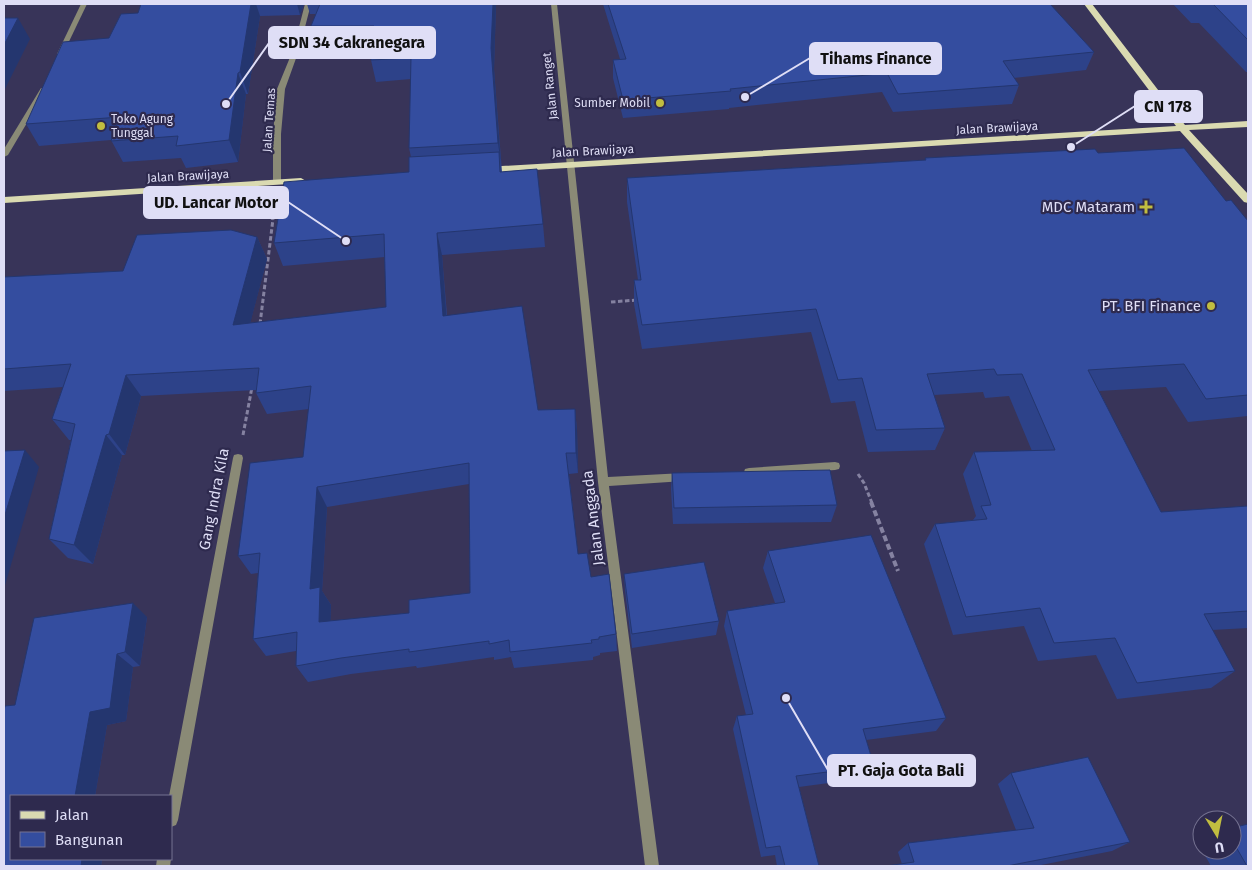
<svg xmlns="http://www.w3.org/2000/svg" width="1252" height="870" font-family="'Fira Sans',sans-serif">
<style>
.lines{fill:none;stroke-linecap:round;stroke-linejoin:round}
.path-far2{stroke:#8582a1;stroke-width:2.5;stroke-dasharray:4 2;stroke-linecap:butt}
.path-far1{stroke:#8582a1;stroke-width:3;stroke-dasharray:4.5 2.5;stroke-linecap:butt}
.path{stroke:#8582a1;stroke-width:4;stroke-dasharray:6 3;stroke-linecap:butt}
.street{fill:#8a8a76;fill-rule:evenodd}
.primary{fill:#dadab1;fill-rule:evenodd}
.wall{fill:#2d4289;fill-rule:evenodd}
.shaded-wall{fill:#24366f}
.building{fill:#344d9f;stroke:#24366f;fill-rule:evenodd}
.poi-dot{fill:#c1bd40;stroke:#2e2a4e;stroke-width:2}
.labels{text-anchor:middle;dominant-baseline:central;stroke-width:4.5;stroke-linejoin:round;paint-order:stroke}
.far-street-label{font-size:12px;fill:#dfdef6;stroke:#2e2a4e}
.far-poi-label{font-size:12px;fill:#dfdef6;stroke:#2e2a4e;text-anchor:end}
.poi-label{font-size:15px;fill:#dfdef6;stroke:#2e2a4e;text-anchor:end}
.street-label{font-size:15px;fill:#dfdef6;stroke:#2e2a4e}
.leader{fill:none;stroke:#dfdef6;stroke-width:2}
.callout-dot{fill:#dfdef6;stroke:#2e2a4e;stroke-width:2}
.callout{fill:#dfdef6;stroke:#dfdef6;stroke-width:2}
.callout-label{font-size:16px;text-anchor:middle;font-weight:bold;fill:#111}
</style>
<rect width="100%" height="100%" fill="#383459"/>
<g class="lines">
<polyline class="path-far2" points="272,220 274,206"/>
<g class="path-far1">
<polyline points="611,302 637,300"/>
<polyline points="260,324 273,219"/>
<polyline points="243,435 252,387"/>
<polyline points="858,474 864,483 872,503"/>
</g>
<polyline class="path" points="871,502 898,571"/>
<g class="street">
<polygon points="81,4 87,4 63,54 58,55 57,54"/>
<polygon points="305,4 311,4 299,50 285,89 281,134 281,182 277,184 273,182 273,134 277,89 293,50"/>
<polygon points="551,4 557,4 608,477 684,473 688,474 689,477 688,480 684,481 609,486 659,866 645,866 598,482"/>
<polygon points="41,88 47,89 8,155 4,157 4,149"/>
<polygon points="238,454 242,455 243,458 178,820 176,825 171,827 171,796 169,796 233,458 234,455"/>
<polygon points="835,462 839,463 840,466 839,469 835,470 749,476 745,475 744,472 745,469 749,468"/>
<polygon points="157,859 171,859 170,866 156,866"/>
</g>
<g class="primary">
<polygon points="1084,4 1092,4 1185,125 1248,121 1248,127 1189,130 1248,194 1248,203 1244,202 1180,131 485,173 480,170 485,167 1176,126"/>
<polygon points="301,178 306,181 304,183 4,203 4,197"/>
</g>
</g>
<g class="wall">
<polygon points="141,4 304,4 300,15 260,16 248,94 246,94 238,162 186,168 181,158 123,162 111,140 39,146 26,124 109,38 138,13"/>
<path d="M307,4H496L494,69L502,172L543,224L545,247L442,255L447,315L538,410L575,409L577,430L578,473L569,474L578,554L591,577L616,634L617,651L600,653V655L593,657V660L514,668L511,657L494,660V657L417,668L416,666L351,674L308,682L296,666V651L266,656L253,639L258,573L251,574L238,556L303,457L309,409L267,414L256,393L257,390L141,396L125,455H122L93,564L68,558L49,539L71,440H69L52,419L63,387L4,391V277L123,271L257,237L267,259L250,323L386,307L385,257L283,266L274,243L409,172L411,157L409,148L411,79L376,82L371,60L372,47H317L311,26L316,14H310ZM469,484L470,593L409,613L330,621L331,605L322,591L327,507Z"/>
<polygon points="603,4 1050,4 1094,52 1086,70 1014,78 1019,85 1012,104 893,112 882,92 729,108 729,109 623,118 613,78 613,60 620,59"/>
<polygon points="1173,4 1248,4 1248,72 1246,72 1199,23 1191,23"/>
<polygon points="1098,153 1226,201 1248,221 1248,416 1188,422 1166,387 1099,391 1161,512 1248,506 1248,628 1212,630 1235,671 1211,688 1117,699 1096,655 1038,661 1024,626 953,635 924,544 935,524 973,520 976,516 963,474 974,452 1032,451 1009,396 985,398 983,392 934,395 945,428 935,450 868,452 855,401 831,403 811,332 642,349 634,304 634,280 638,280 627,202 627,178 925,160 925,158"/>
<polygon points="672,473 837,505 831,522 673,524 671,489"/>
<polygon points="768,551 946,718 936,731 866,740 874,766 866,778 799,787 819,866 777,866 775,855 761,857 733,729 737,716 746,715 724,626 727,611 775,603 763,568"/>
<polygon points="624,574 719,621 716,635 632,648 625,590"/>
<polygon points="147,617 140,666 133,667 126,721 107,725 95,796 11,796 11,859 102,859 101,866 4,866 15,705"/>
<polygon points="1011,773 1130,842 1112,851 1036,866 886,866 902,864 898,852 908,843 1016,830 998,784"/>
<polygon points="1232,828 1248,866 1211,866 1198,843 1202,841 1202,850 1232,850"/>
</g>
<g class="shaded-wall">
<polygon points="251,4 256,4 260,16 248,94 240,72"/>
<polygon points="297,4 304,4 300,15"/>
<polygon points="493,4 496,4 494,69 501,165 498,143 491,48"/>
<polygon points="18,18 30,39 4,91 4,45"/>
<polygon points="238,73 246,94 238,162 229,140"/>
<polygon points="437,233 442,255 448,337 443,316"/>
<polygon points="257,237 267,259 244,347 233,325"/>
<polygon points="126,375 141,396 125,455 109,434"/>
<polygon points="575,409 577,430 578,473 576,453"/>
<polygon points="106,435 122,455 93,564 74,545"/>
<polygon points="25,450 39,467 4,589 4,518"/>
<polygon points="317,487 327,507 322,591 331,605 330,639 319,622 310,589"/>
<polygon points="133,603 147,617 140,666 125,652"/>
<polygon points="117,654 133,667 126,721 107,725 95,796 75,796 90,712"/>
<polygon points="80,859 102,859 101,866 81,866"/>
</g>
<g class="building">
<polygon points="141,4 251,4 240,72 238,73 229,140 176,146 178,136 111,141 120,117 26,124 63,42 109,38 121,14 138,13"/>
<polygon points="320,4 493,4 491,48 498,143 409,148 411,58 371,60 374,26 311,26"/>
<polygon points="608,4 1050,4 1094,52 1003,61 1019,85 898,94 887,73 730,89 731,91 623,100 613,60 626,59"/>
<polygon points="1213,4 1248,4 1248,40"/>
<polygon points="4,18 18,18 4,45"/>
<polygon points="1184,148 1226,201 1231,200 1248,221 1248,395 1206,399 1184,364 1088,370 1161,512 1248,506 1248,611 1204,614 1235,671 1137,683 1115,638 1054,643 1040,608 966,617 935,524 987,519 981,506 991,505 974,452 1055,450 1022,374 997,375 994,369 927,374 945,428 876,430 862,378 838,380 816,309 642,325 634,280 641,280 627,178 926,160 925,158 1095,149 1098,153"/>
<path d="M499,152L500,172L537,169L543,224L437,233L443,316L522,306L538,410L575,409L576,453H566L578,554L587,553L591,577L609,574L616,634L599,637V639L591,640L592,643L510,652L509,640L489,644V641L409,652V649L341,658L296,666L297,632L253,639L260,553L238,556L250,463L303,457L311,386L256,393L259,368L126,375L109,434L106,435L74,545L49,539L75,424L52,419L71,364L4,369V277L123,271L137,235L231,230L257,237L233,325L386,307L384,234L274,243L284,182L409,172V157ZM469,463L470,593L409,600V613L319,622L320,587L310,589L317,487Z"/>
<polygon points="25,450 4,518 4,451"/>
<polygon points="830,470 837,505 674,508 672,473"/>
<polygon points="871,535 946,718 863,729 874,766 796,776 819,866 785,866 780,846 766,848 737,716 753,714 727,611 785,602 768,551"/>
<polygon points="704,562 719,621 632,634 624,574"/>
<polygon points="133,603 125,652 117,654 110,708 90,712 75,796 11,796 11,859 82,859 81,866 4,866 4,712 5,706 15,705 34,618"/>
<polygon points="1088,757 1130,842 1007,866 886,866 914,862 908,843 1034,828 1011,773"/>
<polygon points="1248,824 1248,866 1247,866 1232,840 1232,828"/>
</g>
<g class="poi-dot">
<circle cx="660" cy="103" r="5"/>
<circle cx="101" cy="126" r="5"/>
<path d="M1143.5 199.5h5v5h5v5h-5v5h-5v-5h-5v-5h5z"/>
<circle cx="1211" cy="306" r="5"/>
</g>
<g class="labels">
<g class="far-street-label">
<text transform="translate(550 86) rotate(-96)">Jalan Ranget</text>
<text transform="translate(269 120) rotate(-86)">Jalan Temas</text>
<text transform="translate(997 128) rotate(-3)">Jalan Brawijaya</text>
<text transform="translate(593 151) rotate(-3)">Jalan Brawijaya</text>
<text transform="translate(188 176) rotate(-3)">Jalan Brawijaya</text>
</g>
<g class="far-poi-label">
<text x="650" y="103">Sumber Mobil</text>
<text x="111" y="119" text-anchor="start">Toko Agung<tspan x="111" dy="14">Tunggal</tspan></text>
</g>
<g class="poi-label">
<text x="1135" y="207">MDC Mataram</text>
<text x="1201" y="306">PT. BFI Finance</text>
</g>
<g class="street-label">
<text transform="translate(214 499) rotate(-79)">Gang Indra Kila</text>
<text transform="translate(593 518) rotate(-97)">Jalan Anggada</text>
</g>
</g>
<path class="leader" d="M226 104L269 43M745 97L810 58M1071 147L1135 106M346 241L288 202M786 698L828 770"/>
<g class="callout-dot">
<circle cx="226" cy="104" r="5"/>
<circle cx="745" cy="97" r="5"/>
<circle cx="1071" cy="147" r="5"/>
<circle cx="346" cy="241" r="5"/>
<circle cx="786" cy="698" r="5"/>
</g>
<g class="callout">
<rect x="269" y="27" width="166" height="31" rx="5"/>
<rect x="810" y="43" width="131" height="31" rx="5"/>
<rect x="1135" y="91" width="67" height="31" rx="5"/>
<rect x="144" y="187" width="144" height="31" rx="5"/>
<rect x="828" y="755" width="147" height="31" rx="5"/>
</g>
<g class="callout-label">
<text x="352" y="48">SDN 34 Cakranegara</text>
<text x="876" y="64">Tihams Finance</text>
<text x="1168" y="112">CN 178</text>
<text x="216" y="208">UD. Lancar Motor</text>
<text x="901" y="776">PT. Gaja Gota Bali</text>
</g>
<rect width="1252" height="870" fill="none" stroke="#dfdef6" stroke-width="10"/>
<rect x="10" y="795" width="162" height="65" fill="#2e2a4e" stroke="#757291"/>
<rect x="20" y="811" width="25" height="8" fill="#dadab1" stroke="#757291"/>
<text x="55" y="820" font-size="15" fill="#dfdef6">Jalan</text>
<rect x="20" y="832" width="25" height="15" fill="#344d9f" stroke="#757291"/>
<text x="55" y="845" font-size="15" fill="#dfdef6">Bangunan</text>
<g transform="translate(1217 835) rotate(170)"><circle r="24" fill="#2e2a4e" stroke="#757291"/>
<path d="M0-4L9 19L0 12L-9 19Z" fill="#c1bd40"/>
<text y="-8" font-size="14" font-weight="bold" text-anchor="middle" fill="#dfdef6">U</text>
</g>
</svg>
